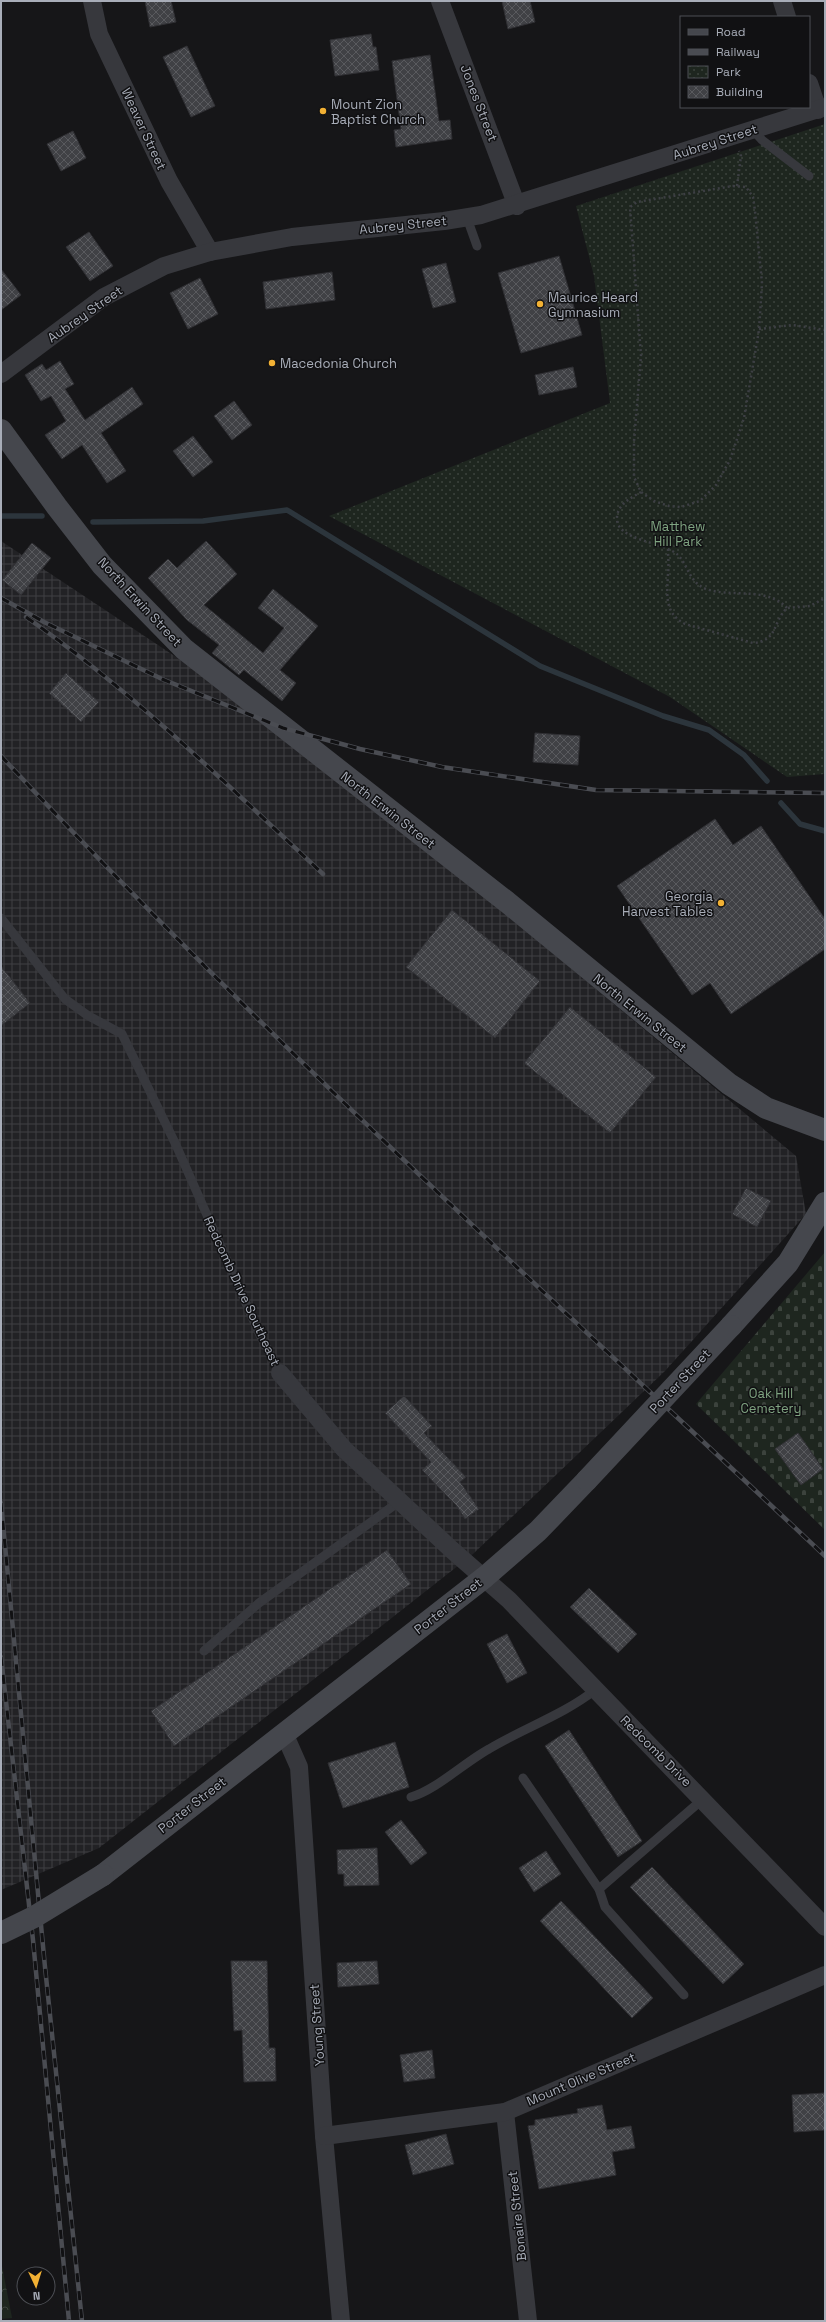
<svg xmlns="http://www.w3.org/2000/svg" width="826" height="2322" font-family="'Space Grotesk',sans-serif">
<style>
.industrial{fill:url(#industrial-grid)}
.forest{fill:url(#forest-crowns)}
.cemetery{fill:url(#cemetery-stones)}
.park{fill:url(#park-dots)}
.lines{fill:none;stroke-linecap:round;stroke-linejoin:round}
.stream{stroke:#2c353c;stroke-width:5.5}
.building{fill:url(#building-cross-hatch);stroke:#303034}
.path{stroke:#3d3f44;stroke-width:2.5;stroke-dasharray:2 3;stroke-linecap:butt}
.lane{stroke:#37383d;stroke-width:9}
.street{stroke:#37383d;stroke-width:18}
.secondary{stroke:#45474d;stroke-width:22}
.rail-casing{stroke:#4a4c52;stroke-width:4.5}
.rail{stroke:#111113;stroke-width:3;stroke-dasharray:9;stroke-linecap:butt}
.secondary-bridge{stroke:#45474d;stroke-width:22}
.poi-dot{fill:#f2b134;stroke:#111113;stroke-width:1.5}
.labels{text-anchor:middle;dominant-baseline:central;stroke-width:3;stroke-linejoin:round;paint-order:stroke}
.street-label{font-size:13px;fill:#a8adb8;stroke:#111113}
.poi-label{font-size:13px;fill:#a8adb8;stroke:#111113;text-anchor:start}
.park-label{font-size:13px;fill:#7fa381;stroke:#111113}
</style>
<defs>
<pattern id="industrial-grid" width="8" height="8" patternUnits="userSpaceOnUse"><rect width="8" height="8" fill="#222225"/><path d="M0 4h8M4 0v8" fill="none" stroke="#3f3f43"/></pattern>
<pattern id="forest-crowns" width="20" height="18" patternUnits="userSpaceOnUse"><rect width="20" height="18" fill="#1e261f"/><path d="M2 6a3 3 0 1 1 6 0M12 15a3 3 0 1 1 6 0" fill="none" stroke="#3c433d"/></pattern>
<pattern id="cemetery-stones" width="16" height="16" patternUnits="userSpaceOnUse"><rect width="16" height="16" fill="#1e261f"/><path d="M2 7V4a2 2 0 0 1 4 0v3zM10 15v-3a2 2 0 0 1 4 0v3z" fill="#3c433d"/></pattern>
<pattern id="park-dots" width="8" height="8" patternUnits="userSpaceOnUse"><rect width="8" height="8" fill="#1e261f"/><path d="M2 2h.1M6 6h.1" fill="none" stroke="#3c433d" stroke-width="1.8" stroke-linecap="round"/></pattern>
<pattern id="building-cross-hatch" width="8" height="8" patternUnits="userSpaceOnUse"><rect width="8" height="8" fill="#404145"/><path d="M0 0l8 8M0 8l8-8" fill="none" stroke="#595a5e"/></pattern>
</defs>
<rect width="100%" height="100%" fill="#161618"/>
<polygon class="industrial" points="1,541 283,728 796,1156 806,1214 665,1371 473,1554 99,1848 1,1890"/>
<polygon class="forest" points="1,2261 12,2318 1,2319"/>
<polygon class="cemetery" points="825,1252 825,1530 696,1404"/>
<polygon class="park" points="825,124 825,774 787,777 670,697 329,516 610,403 594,276 576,206"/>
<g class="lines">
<g class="stream">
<polyline points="1,516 42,516"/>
<polyline points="93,522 203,521 287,510 540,666 663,716 709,730 744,755 767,781"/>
<polyline points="781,803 800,824 825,831"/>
</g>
</g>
<g class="building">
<polygon points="145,1 171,1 176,22 150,27"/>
<polygon points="502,1 530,1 535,22 508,29"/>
<polygon points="371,34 373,47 376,47 379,70 335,76 330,40"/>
<polygon points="187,46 215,106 191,117 163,57"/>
<polygon points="430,55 439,121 450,120 452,139 396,147 394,130 401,129 392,61"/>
<polygon points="73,131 86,158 61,171 47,144"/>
<polygon points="89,232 113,266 90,281 66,247"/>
<polygon points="559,256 582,335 521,353 498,273"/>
<polygon points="446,263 456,302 433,308 422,269"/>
<polygon points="1,269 21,295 1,310"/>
<polygon points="332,272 335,300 266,309 263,282"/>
<polygon points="200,278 218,314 188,329 170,293"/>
<polygon points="60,361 74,384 65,389 85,420 132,387 143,404 101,433 126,471 107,483 82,445 62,459 45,435 66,421 51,396 41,401 25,375 42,364 46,370"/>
<polygon points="573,367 577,387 539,395 535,375"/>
<polygon points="234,401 252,425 232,440 214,416"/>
<polygon points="193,436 213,462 193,477 173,451"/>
<polygon points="206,541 237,574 204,605 263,653 284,628 258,608 273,589 318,626 280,670 296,683 282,701 244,670 239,675 212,653 219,645 187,620 148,578 168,559 177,568"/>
<polygon points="32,543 51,558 21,595 2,580"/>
<polygon points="66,673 99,702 81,722 49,693"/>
<polygon points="535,733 580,736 578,765 533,762"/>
<polygon points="715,819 733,845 761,826 825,919 825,949 731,1014 710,983 692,995 617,886"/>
<polygon points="452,910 540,981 495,1038 406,967"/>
<polygon points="1,966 30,1003 1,1026"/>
<polygon points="570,1007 656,1077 610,1133 524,1063"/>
<polygon points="746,1188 771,1201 757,1227 732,1214"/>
<polygon points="404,1396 432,1426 424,1433 466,1477 460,1482 479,1509 465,1519 456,1505 422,1470 431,1462 385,1413"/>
<polygon points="798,1433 823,1469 801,1485 775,1449"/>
<polygon points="387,1550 411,1584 174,1746 151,1711"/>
<polygon points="589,1588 637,1634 618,1653 570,1607"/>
<polygon points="507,1634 527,1673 507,1683 487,1644"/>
<polygon points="569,1730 642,1841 618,1857 545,1746"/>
<polygon points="395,1742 409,1787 343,1808 328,1763"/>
<polygon points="401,1820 427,1853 411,1865 385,1832"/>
<polygon points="377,1848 379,1885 344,1886 344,1874 338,1874 337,1850"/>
<polygon points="546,1851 561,1874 534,1892 519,1868"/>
<polygon points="652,1867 744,1964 723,1984 630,1887"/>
<polygon points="561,1901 653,1998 632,2018 540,1921"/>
<polygon points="231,1961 267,1961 269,2048 275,2048 276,2081 244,2082 242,2030 234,2031"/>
<polygon points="377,1961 379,1984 338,1987 337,1963"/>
<polygon points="432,2050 435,2078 404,2082 400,2055"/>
<polygon points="825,2093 825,2130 794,2132 792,2095"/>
<polygon points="602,2105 607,2130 631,2126 635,2148 612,2152 616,2175 539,2189 528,2126 535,2125 535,2120 578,2113 577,2109"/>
<polygon points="446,2134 454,2164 413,2175 405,2145"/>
</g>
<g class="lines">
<g class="path">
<polygon points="733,186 746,187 753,197 755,211 762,283 759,330 744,418 730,460 716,485 700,501 681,507 669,506 654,501 641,492 634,477 634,441 641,356 630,207 637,202"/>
<polyline points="737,186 741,156 739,151"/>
<polyline points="759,329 792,325 825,330"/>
<path d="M641,492C631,498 618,504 617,517C615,541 663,541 678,555C689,567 689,582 706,589C732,598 766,586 787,608"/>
<path d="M668,549C668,557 669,566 668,574C667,595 664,613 685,624L753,643C778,641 772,623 787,608L810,606L825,598"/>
</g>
<g class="lane">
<polyline points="753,130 762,140 809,176"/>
<polyline points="467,218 477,246"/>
<polyline points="1,918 65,999 87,1015 122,1034 176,1145 260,1335 280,1373"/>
<polyline points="204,1651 259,1603 400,1501"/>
<polyline points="523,1778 599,1889"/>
<path d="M411,1797C436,1790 465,1762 489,1749C524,1728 563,1715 595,1690"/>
<polyline points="684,1995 605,1907 599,1889 703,1799"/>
</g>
<g class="street">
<polyline points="92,1 99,34 169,181 210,252"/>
<polyline points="440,1 517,206"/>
<polyline points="782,1 787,17"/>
<polyline points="809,83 818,110"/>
<polyline points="1,374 104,297 164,266 210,252 292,237 444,221 481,215 825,107"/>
<polyline points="280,1373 344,1449 452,1550 509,1600 825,1927"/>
<polyline points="284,1733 299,1767 324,2136 341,2321"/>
<polyline points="505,2112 528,2321"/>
<polyline points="324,2136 505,2112 825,1975"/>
</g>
<g class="secondary">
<polyline points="1,430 57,507 102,565 184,649 507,902 729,1084 766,1108 825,1130"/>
<polyline points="731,1326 788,1263 825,1203"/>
<polyline points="103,1875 485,1577 538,1531 587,1480"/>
</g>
<g class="rail-casing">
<g id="rail">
<polyline points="1,598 44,622 162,679 283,728 360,749 442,767 596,790 825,793"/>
<path d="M26,617C134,692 227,785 323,874"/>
<path d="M1,756C262,1036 547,1294 825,1556"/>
<polyline points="1,1503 45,1967 82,2321"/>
<polyline points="1,1657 33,1940 69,2321"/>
</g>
</g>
<use href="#rail" class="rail"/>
<g class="secondary-bridge">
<polyline points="587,1480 731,1326"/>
<polyline points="1,1933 34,1917 103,1875"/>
</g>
</g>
<g class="poi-dot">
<circle cx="323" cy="111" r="4"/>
<circle cx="540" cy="304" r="4"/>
<circle cx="272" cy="363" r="4"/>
<circle cx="721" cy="903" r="4"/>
</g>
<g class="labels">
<g class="street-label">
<text transform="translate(479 103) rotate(69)">Jones Street</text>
<text transform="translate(144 129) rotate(65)">Weaver Street</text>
<text transform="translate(715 142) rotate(-18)">Aubrey Street</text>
<text transform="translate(403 225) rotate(-6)">Aubrey Street</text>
<text transform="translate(85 314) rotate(-35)">Aubrey Street</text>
<text transform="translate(140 602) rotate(47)">North Erwin Street</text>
<text transform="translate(388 810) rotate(38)">North Erwin Street</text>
<text transform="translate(640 1013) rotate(39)">North Erwin Street</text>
<text transform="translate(242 1291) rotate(65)">Redcomb Drive Southeast</text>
<text transform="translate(680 1381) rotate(-47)">Porter Street</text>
<text transform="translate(448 1606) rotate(-38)">Porter Street</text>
<text transform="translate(656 1751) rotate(45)">Redcomb Drive</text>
<text transform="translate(192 1805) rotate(-38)">Porter Street</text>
<text transform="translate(317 2025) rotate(-94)">Young Street</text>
<text transform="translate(581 2079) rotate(-23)">Mount Olive Street</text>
<text transform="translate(517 2216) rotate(-96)">Bonaire Street</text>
</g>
<g class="poi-label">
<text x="331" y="104">Mount Zion<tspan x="331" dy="15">Baptist Church</tspan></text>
<text x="548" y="297">Maurice Heard<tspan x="548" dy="15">Gymnasium</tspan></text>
<text x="280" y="363">Macedonia Church</text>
<text x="713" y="896" text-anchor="end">Georgia<tspan x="713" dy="15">Harvest Tables</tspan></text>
</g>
<g class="park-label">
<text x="678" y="526">Matthew<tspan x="678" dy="15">Hill Park</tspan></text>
<text x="771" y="1393">Oak Hill<tspan x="771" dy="15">Cemetery</tspan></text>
</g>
</g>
<rect width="826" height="2322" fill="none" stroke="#a8adb8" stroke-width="4"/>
<rect x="680" y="16" width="130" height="92" fill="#111113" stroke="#4d4f55"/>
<rect x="688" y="29" width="20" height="6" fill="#45474d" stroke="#4d4f55"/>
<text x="716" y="36" font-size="12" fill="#a8adb8">Road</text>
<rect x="688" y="49" width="20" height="6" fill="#4a4c52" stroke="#4d4f55"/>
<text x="716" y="56" font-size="12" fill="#a8adb8">Railway</text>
<rect x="688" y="66" width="20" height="12" fill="url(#park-dots)" stroke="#4d4f55"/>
<text x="716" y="76" font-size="12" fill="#a8adb8">Park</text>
<rect x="688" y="86" width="20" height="12" fill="url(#building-cross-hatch)" stroke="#4d4f55"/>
<text x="716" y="96" font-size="12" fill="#a8adb8">Building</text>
<g transform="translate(36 2286) rotate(176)"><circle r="19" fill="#111113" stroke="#4d4f55"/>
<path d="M0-3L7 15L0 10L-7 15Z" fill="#f2b134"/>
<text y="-6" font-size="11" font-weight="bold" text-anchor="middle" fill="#a8adb8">N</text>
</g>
</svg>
